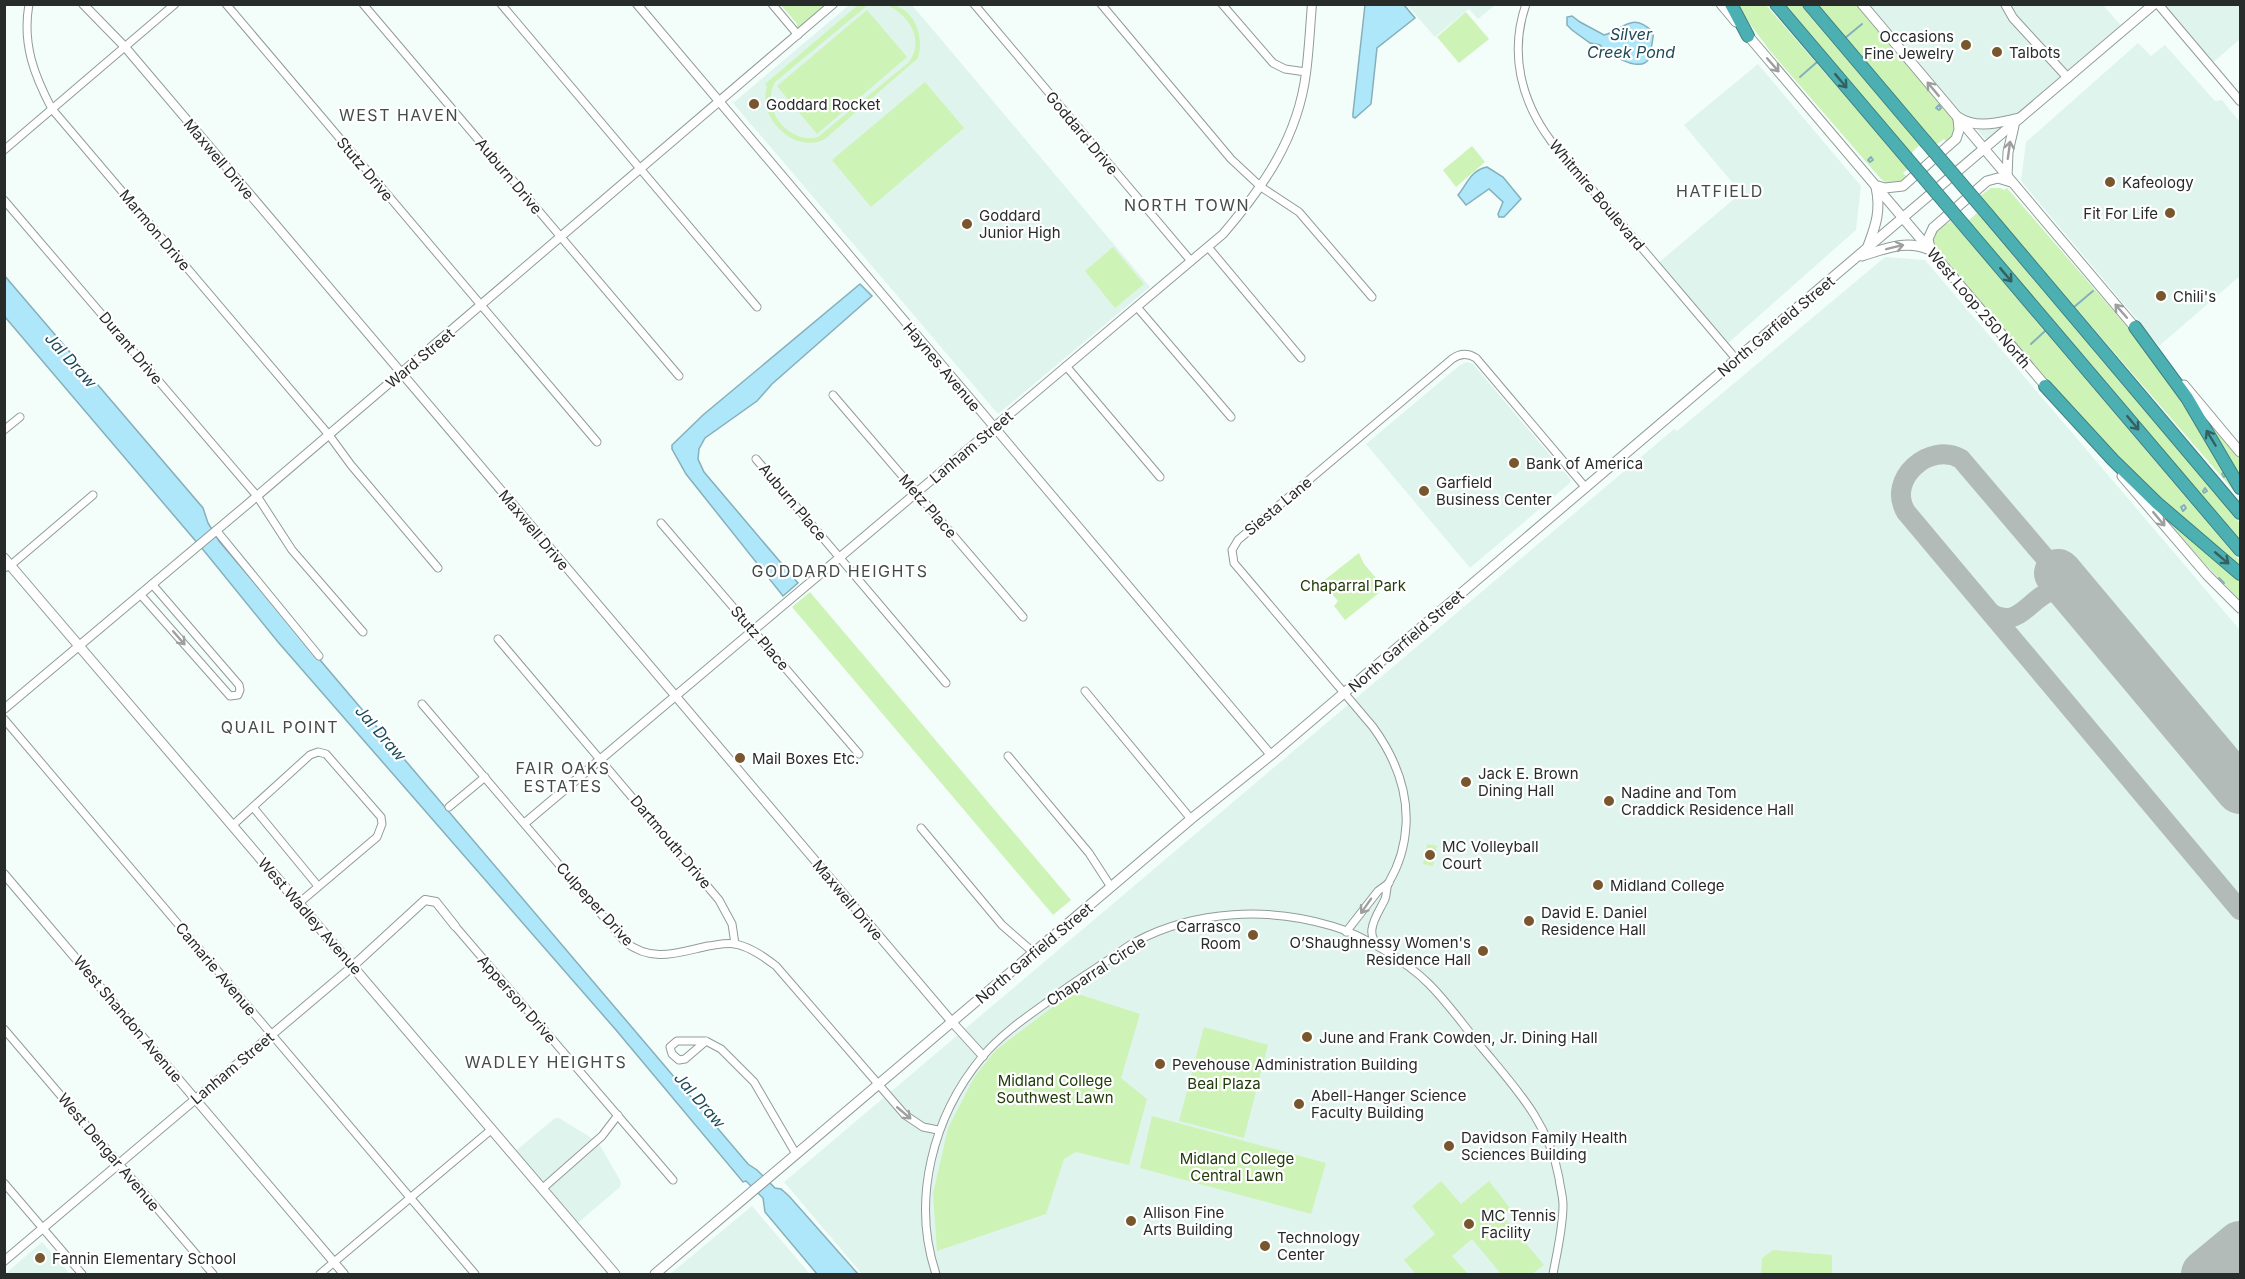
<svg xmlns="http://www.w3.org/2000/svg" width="2245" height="1279" font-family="Inter,sans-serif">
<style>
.built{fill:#e0f4ee}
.green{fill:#cef3b7}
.water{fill:#ade7f9;stroke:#85afbb;stroke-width:1.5}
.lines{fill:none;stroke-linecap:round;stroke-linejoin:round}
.stream{stroke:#85afbb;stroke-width:2}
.taxiway{stroke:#b2bbb8;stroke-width:20}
.runway{stroke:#b2bbb8;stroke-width:48}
.minor-casing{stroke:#919c98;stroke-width:9}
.tertiary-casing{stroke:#919c98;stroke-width:10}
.secondary-casing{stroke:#919c98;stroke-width:11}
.motorway-casing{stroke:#3f8182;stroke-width:14}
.minor{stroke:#fff;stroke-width:7}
.tertiary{stroke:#fff;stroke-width:8}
.secondary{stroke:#fff;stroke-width:9}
.motorway{stroke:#4cafb2;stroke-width:12}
.motorway-bridge-casing{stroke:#3f8182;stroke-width:14;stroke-linecap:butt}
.motorway-bridge{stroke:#4cafb2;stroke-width:12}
.oneway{stroke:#9ea09f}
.oneway2{stroke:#366060}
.poi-dot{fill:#78562e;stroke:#fff;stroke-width:2}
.labels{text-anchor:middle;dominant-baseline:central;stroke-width:4.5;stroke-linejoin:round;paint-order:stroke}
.poi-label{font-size:15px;fill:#272b2a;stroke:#fff;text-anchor:start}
.street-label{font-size:15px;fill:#272b2a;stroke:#fff}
.park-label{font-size:15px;fill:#213b09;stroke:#fff}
.water-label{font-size:16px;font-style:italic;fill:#1c4a57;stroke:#fff}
.neighbourhood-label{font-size:16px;letter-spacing:1.5px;fill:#434c4a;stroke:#fff}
</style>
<rect width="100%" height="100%" fill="#f3fefb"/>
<g class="built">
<polygon points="849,5 912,5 1150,287 998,414 733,103"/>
<polygon points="1407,5 1495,5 1478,19 1469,9 1435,37"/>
<polygon points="1868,5 2103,5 2125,30 1991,145 1940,89"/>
<polygon points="2156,5 2240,5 2240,39 2209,66"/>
<polygon points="2138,43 2151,56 2165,45 2215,101 2222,100 2240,122 2240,276 2159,346 2021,181 2026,142"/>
<polygon points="1758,64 1861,186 1856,230 1726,345 1657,264 1741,193 1684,125"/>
<polygon points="1885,257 1925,260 2240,630 2240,1274 862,1274 784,1182 1674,429 1677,431"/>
<polygon points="1467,362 1473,364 1571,480 1570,483 1470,568 1366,444 1460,365"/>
<polygon points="555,1118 559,1118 598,1142 621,1182 620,1187 574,1226 512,1154"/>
<polygon points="752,1206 810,1274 670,1274"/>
<polygon points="42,1242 70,1274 5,1274"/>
</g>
<g class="green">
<path d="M859,4L868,5L775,82C760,109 789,145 818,137L909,62C925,40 909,15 887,5C913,4 925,36 918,58L825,139C795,155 757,118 767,87L765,84Z"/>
<polygon points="781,5 833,5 798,35 797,24"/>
<path d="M1736,5H1766L1908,169L1903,173L1907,177C1899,185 1888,186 1880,178L1770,51Z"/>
<polygon points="1783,5 1801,5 1920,145 1911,153"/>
<path d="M1817,5H1856L1951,116C1957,127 1955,133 1947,142L1944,139L1936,145Z"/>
<polygon points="867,10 907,57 817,134 777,86"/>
<polygon points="1466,12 1489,39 1459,63 1437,37"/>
<polygon points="925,82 964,128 871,207 832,160"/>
<polygon points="1472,146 1485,162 1456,187 1443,170"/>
<polygon points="1991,188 2000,188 2004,190 2007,188 2143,345 2156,361 2237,487 2233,490 1993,212 1980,196"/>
<polygon points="1977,213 2240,523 2240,543 1968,221"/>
<polygon points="1944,221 1947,224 1951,221 1964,236 2240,561 2240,569 2108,452 1936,248 1932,235"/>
<polygon points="1113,247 1144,284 1115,308 1085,271"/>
<polygon points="2210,424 2240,459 2240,479 2208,425"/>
<polygon points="2169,518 2240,579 2240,600 2205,564 2167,520"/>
<polygon points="1359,553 1364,564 1382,585 1377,590 1379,593 1345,620 1334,606 1338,601 1322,582"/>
<polygon points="810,592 1071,900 1053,915 792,607"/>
<polygon points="1427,844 1437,846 1433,866 1423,864"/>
<polygon points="1072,992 1140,1014 1121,1078 1147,1099 1129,1165 1076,1152 1064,1159 1046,1214 937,1251 933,1194 948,1128 975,1076 996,1050"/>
<polygon points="1204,1027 1268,1045 1244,1138 1179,1121"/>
<polygon points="1152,1116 1326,1163 1311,1214 1140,1168"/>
<polygon points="1441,1181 1461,1204 1489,1181 1510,1208 1502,1215 1544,1265 1532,1274 1501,1274 1472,1239 1452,1256 1468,1274 1416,1274 1404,1260 1435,1234 1412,1206"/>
<polygon points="1773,1250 1832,1255 1832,1274 1761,1274 1762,1258"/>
</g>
<g class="water">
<polygon points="1365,5 1404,5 1415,18 1377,48 1371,104 1355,118 1353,117 1353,113"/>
<path d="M1572,16L1580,22L1604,35C1624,30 1631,11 1653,32C1654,40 1651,44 1651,51C1649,74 1623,62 1612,54L1609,56L1600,45L1590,43L1572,30L1567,25V17Z"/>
<path d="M1487,167L1503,177L1521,199L1504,217H1499L1498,214L1503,202L1489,189L1466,205L1458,195C1467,184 1471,170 1487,167Z"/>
<polygon points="4,275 203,508 208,523 219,541 748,1164 757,1170 775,1188 781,1189 789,1196 858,1274 817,1274 765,1212 763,1198 746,1181 743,1182 616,1030 278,642 205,552 5,317"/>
<polygon points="860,284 872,296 772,384 757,401 705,438 699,449 698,459 704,472 798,583 783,596 686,474 672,449 672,445 703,415"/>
</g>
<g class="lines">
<g class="stream">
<polyline points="1845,38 1862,24"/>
<polyline points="1800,77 1817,62"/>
<polygon points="1939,105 1941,108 1939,110 1936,108"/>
<polygon points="1871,157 1873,160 1870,162 1868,160"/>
<polyline points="2074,307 2093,291"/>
<polyline points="2031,344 2045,331"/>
<polygon points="2225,471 2227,474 2224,477 2222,474"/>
<polygon points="2205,488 2207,491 2204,493 2203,491"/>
<polygon points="2184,505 2186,508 2183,511 2181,507"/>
<polyline points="2219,578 2224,583"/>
</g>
<g class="taxiway">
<path d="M2058,573L1961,459C1930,441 1886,479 1906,512L2240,910"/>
<path d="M1992,614C2028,634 2036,572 2076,595"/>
</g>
<g class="runway">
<polyline points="2058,573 2240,790"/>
<polyline points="2205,1274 2240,1245"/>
</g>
<g class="minor-casing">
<g id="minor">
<path d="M29,4C22,44 34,75 52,109L329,435L351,465L438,568"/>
<polyline points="226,4 597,442"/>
<polyline points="363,4 679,376"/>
<polyline points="501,4 757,307"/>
<polyline points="772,4 798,35"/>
<polyline points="974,4 1191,261"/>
<polyline points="1101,4 1231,159 1261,187 1299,212 1372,297"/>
<polyline points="1222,4 1273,63 1285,69 1306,72"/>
<path d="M1526,4C1509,53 1521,101 1551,141L1737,360"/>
<polyline points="4,150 175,4"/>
<polyline points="4,200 257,496 292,550 363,632"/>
<polyline points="1208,247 1301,358"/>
<polyline points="1137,307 1231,417"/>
<polyline points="1066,366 1160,477"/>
<polyline points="833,395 1023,617"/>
<polyline points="4,430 20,417"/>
<polyline points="756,459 946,683"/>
<polyline points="661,523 859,754"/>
<polyline points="216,530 319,656"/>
<polyline points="4,568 11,565 93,495"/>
<polyline points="140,594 230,696 238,695 240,690 239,685 152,584"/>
<polyline points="498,639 719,900 732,924 735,944"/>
<polyline points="1085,691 1191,819"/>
<path d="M422,704L625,942C653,963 676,953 708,946C717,945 727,942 736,944C752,948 764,957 776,966L905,1115L923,1127L938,1130"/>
<polyline points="4,719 475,1274"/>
<polyline points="1008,756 1089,853 1111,887"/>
<polyline points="253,807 318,886"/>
<polyline points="449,807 485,777"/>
<polyline points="233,825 310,755 318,752 326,754 381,817 382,824 377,837 299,903"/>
<polyline points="921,828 1002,925 1034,953"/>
<polyline points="455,926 673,1180"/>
<polyline points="1346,932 1378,891 1389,883"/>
<path d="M1378,945C1374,941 1371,935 1372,929C1373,919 1381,908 1385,899C1387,894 1386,886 1389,882C1399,865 1405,845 1406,825C1408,789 1394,756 1373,727L1234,563L1232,550L1238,540L1452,359C1460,353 1468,353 1476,358L1586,488"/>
<polyline points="4,1029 213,1274"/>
<polyline points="706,1041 685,1059 679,1060 672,1054 670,1047 677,1041 706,1041 721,1049 754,1082 796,1154"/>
<polyline points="4,1183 82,1274"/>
<polyline points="543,1188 602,1136 618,1115"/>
<polyline points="320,1274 492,1129"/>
<path d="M936,1274C911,1200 933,1116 982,1057C1003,1032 1031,1014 1057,995C1074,982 1092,971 1110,959C1119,953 1128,945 1137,941C1196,910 1269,907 1332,926C1363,935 1406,961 1429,984C1449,1004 1466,1029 1484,1050C1518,1091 1549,1124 1559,1178C1560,1187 1563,1196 1563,1205C1563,1228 1557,1252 1553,1274"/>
</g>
</g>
<g class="tertiary-casing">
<g id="tertiary">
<polyline points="83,4 125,47 952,1022 983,1056"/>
<polyline points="637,4 1271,755"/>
<polyline points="2005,4 2013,18 2068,78"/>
<polyline points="2158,4 2240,101"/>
<polyline points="4,709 243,508 833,4"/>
<path d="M525,823L1223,234C1264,186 1298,137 1306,73C1309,51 1310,27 1312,4"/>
<polyline points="4,874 344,1274"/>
<polyline points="4,1261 353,966 425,900 436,902 455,926"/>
</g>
</g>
<g class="secondary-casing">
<g id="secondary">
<polyline points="1721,4 1736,22"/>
<polyline points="1862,4 2138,331"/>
<polyline points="1745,32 2049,390"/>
<path d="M1958,117C1977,130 2000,122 2020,118"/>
<polyline points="2007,177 2008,152 2014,126"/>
<polyline points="1878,186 1885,188 1903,186 1956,139 1959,130 1958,119"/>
<path d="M1868,246C1876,225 1881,210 1876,187"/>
<polyline points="1930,248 1928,239 1933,228 1987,181 1998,178 2011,182"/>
<path d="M1862,256C1885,249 1906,239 1930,250"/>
<polyline points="2184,385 2240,452"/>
<polyline points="2122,476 2207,575 2240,608"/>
<polyline points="4,558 615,1274"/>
<polyline points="655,1274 1191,819 1271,755 2154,4"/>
</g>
</g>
<g class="motorway-casing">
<g id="motorway">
<polyline points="1731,4 1748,36"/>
<polyline points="1776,4 1906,157"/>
<polyline points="1809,4 1925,141"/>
<polyline points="1988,215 2240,513"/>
<polyline points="1968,230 2240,550"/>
<polyline points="2135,327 2187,398 2240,488"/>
<polyline points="2045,386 2113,460 2157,503 2240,574"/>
</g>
</g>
<use href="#minor" class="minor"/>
<use href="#tertiary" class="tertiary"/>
<use href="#secondary" class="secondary"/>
<use href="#motorway" class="motorway"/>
<g class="motorway-bridge-casing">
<g id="motorway-bridge">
<polyline points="1925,141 1988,215"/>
<polyline points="1906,157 1968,230"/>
</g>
</g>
<use href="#motorway-bridge" class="motorway-bridge"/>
</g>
<defs><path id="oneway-shaft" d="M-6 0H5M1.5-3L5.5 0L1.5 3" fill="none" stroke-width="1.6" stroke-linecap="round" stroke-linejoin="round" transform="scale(1.5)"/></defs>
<g class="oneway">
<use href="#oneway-shaft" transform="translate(1773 65) rotate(49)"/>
<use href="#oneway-shaft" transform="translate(1933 89) rotate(-130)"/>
<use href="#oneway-shaft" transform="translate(2009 150) rotate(-82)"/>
<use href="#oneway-shaft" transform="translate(1895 247) rotate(-14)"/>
<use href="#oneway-shaft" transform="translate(2121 311) rotate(-131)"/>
<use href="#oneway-shaft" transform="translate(2159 519) rotate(50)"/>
<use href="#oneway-shaft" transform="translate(179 638) rotate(49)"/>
<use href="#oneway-shaft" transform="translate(1366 906) rotate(125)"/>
<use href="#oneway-shaft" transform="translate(904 1113) rotate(40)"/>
</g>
<g class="oneway2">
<use href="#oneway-shaft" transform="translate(1841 81) rotate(50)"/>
<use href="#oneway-shaft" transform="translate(2006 275) rotate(50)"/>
<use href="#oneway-shaft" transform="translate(2133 423) rotate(50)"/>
<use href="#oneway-shaft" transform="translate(2211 438) rotate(-121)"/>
<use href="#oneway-shaft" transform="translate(2222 558) rotate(40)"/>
</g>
<g class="poi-dot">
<circle cx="1966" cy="45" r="6"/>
<circle cx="1997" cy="52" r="6"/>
<circle cx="754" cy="104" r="6"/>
<circle cx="2110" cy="182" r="6"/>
<circle cx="2170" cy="213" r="6"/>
<circle cx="967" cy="224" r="6"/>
<circle cx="2161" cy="296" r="6"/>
<circle cx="1514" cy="463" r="6"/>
<circle cx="1424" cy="491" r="6"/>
<circle cx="740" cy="758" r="6"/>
<circle cx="1466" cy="782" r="6"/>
<circle cx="1609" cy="801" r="6"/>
<circle cx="1430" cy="855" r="6"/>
<circle cx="1598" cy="885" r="6"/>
<circle cx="1529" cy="921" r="6"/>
<circle cx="1253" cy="935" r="6"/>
<circle cx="1483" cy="951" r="6"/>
<circle cx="1307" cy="1037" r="6"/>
<circle cx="1160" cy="1064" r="6"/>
<circle cx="1299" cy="1104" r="6"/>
<circle cx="1449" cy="1146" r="6"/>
<circle cx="1131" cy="1221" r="6"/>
<circle cx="1469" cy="1224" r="6"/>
<circle cx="1265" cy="1246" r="6"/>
<circle cx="40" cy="1258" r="6"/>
</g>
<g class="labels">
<g class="poi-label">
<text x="1954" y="36" text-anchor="end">Occasions<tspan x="1954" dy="17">Fine Jewelry</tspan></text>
<text x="2009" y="52">Talbots</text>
<text x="766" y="104">Goddard Rocket</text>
<text x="2122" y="182">Kafeology</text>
<text x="2158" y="213" text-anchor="end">Fit For Life</text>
<text x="979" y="215">Goddard<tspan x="979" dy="17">Junior High</tspan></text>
<text x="2173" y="296">Chili's</text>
<text x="1526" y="463">Bank of America</text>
<text x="1436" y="482">Garfield<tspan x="1436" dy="17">Business Center</tspan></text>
<text x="752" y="758">Mail Boxes Etc.</text>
<text x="1478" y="773">Jack E. Brown<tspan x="1478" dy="17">Dining Hall</tspan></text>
<text x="1621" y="792">Nadine and Tom<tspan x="1621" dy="17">Craddick Residence Hall</tspan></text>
<text x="1442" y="846">MC Volleyball<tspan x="1442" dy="17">Court</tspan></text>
<text x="1610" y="885">Midland College</text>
<text x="1541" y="912">David E. Daniel<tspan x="1541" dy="17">Residence Hall</tspan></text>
<text x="1241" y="926" text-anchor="end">Carrasco<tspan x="1241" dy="17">Room</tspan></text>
<text x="1471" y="942" text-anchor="end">O’Shaughnessy Women's<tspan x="1471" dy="17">Residence Hall</tspan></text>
<text x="1319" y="1037">June and Frank Cowden, Jr. Dining Hall</text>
<text x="1172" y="1064">Pevehouse Administration Building</text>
<text x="1311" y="1095">Abell-Hanger Science<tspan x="1311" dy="17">Faculty Building</tspan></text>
<text x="1461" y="1137">Davidson Family Health<tspan x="1461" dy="17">Sciences Building</tspan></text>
<text x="1143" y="1212">Allison Fine<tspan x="1143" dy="17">Arts Building</tspan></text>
<text x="1481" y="1215">MC Tennis<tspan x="1481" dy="17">Facility</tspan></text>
<text x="1277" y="1237">Technology<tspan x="1277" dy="17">Center</tspan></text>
<text x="52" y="1258">Fannin Elementary School</text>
</g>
<g class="street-label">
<text transform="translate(1082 133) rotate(50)">Goddard Drive</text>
<text transform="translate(219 159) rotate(50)">Maxwell Drive</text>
<text transform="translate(365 169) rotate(50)">Stutz Drive</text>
<text transform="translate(509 176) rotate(50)">Auburn Drive</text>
<text transform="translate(1597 195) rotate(50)">Whitmire Boulevard</text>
<text transform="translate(155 230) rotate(50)">Marmon Drive</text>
<text transform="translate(1979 308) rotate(50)">West Loop 250 North</text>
<text transform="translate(1776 326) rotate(-40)">North Garfield Street</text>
<text transform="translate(131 348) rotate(50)">Durant Drive</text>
<text transform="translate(420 358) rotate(-40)">Ward Street</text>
<text transform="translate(942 367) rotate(50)">Haynes Avenue</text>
<text transform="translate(971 447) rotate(-40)">Lanham Street</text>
<text transform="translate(793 502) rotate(50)">Auburn Place</text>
<text transform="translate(928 506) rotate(49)">Metz Place</text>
<text transform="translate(1278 506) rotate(-40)">Siesta Lane</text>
<text transform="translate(534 530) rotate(50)">Maxwell Drive</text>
<text transform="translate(760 638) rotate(49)">Stutz Place</text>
<text transform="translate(1406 641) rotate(-41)">North Garfield Street</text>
<text transform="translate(671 842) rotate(50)">Dartmouth Drive</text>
<text transform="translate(848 900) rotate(50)">Maxwell Drive</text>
<text transform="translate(595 904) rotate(48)">Culpeper Drive</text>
<text transform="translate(310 916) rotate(49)">West Wadley Avenue</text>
<text transform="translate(1034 953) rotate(-40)">North Garfield Street</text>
<text transform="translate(216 969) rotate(50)">Camarie Avenue</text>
<text transform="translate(1096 971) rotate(-33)">Chaparral Circle</text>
<text transform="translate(517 999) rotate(49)">Apperson Drive</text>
<text transform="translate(128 1019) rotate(50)">West Shandon Avenue</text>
<text transform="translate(232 1068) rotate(-40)">Lanham Street</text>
<text transform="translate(109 1152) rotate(50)">West Dengar Avenue</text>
</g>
<g class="park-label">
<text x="1353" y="585">Chaparral Park</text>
<text x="1055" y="1080">Midland College<tspan x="1055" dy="17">Southwest Lawn</tspan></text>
<text x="1224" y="1083">Beal Plaza</text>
<text x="1237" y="1158">Midland College<tspan x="1237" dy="17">Central Lawn</tspan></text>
</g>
<g class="water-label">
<text x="1631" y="34">Silver<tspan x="1631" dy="18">Creek Pond</tspan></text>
<text transform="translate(71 360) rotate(48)">Jal Draw</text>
<text transform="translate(381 733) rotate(49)">Jal Draw</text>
<text transform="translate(700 1100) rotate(49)">Jal Draw</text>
</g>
<g class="neighbourhood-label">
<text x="399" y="115">WEST HAVEN</text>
<text x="1720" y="191">HATFIELD</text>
<text x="1187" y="205">NORTH TOWN</text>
<text x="840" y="571">GODDARD HEIGHTS</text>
<text x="280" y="727">QUAIL POINT</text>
<text x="563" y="768">FAIR OAKS<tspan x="563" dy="18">ESTATES</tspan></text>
<text x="546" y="1062">WADLEY HEIGHTS</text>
</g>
</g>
<rect width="2245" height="1279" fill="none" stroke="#272b2a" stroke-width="12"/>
</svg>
